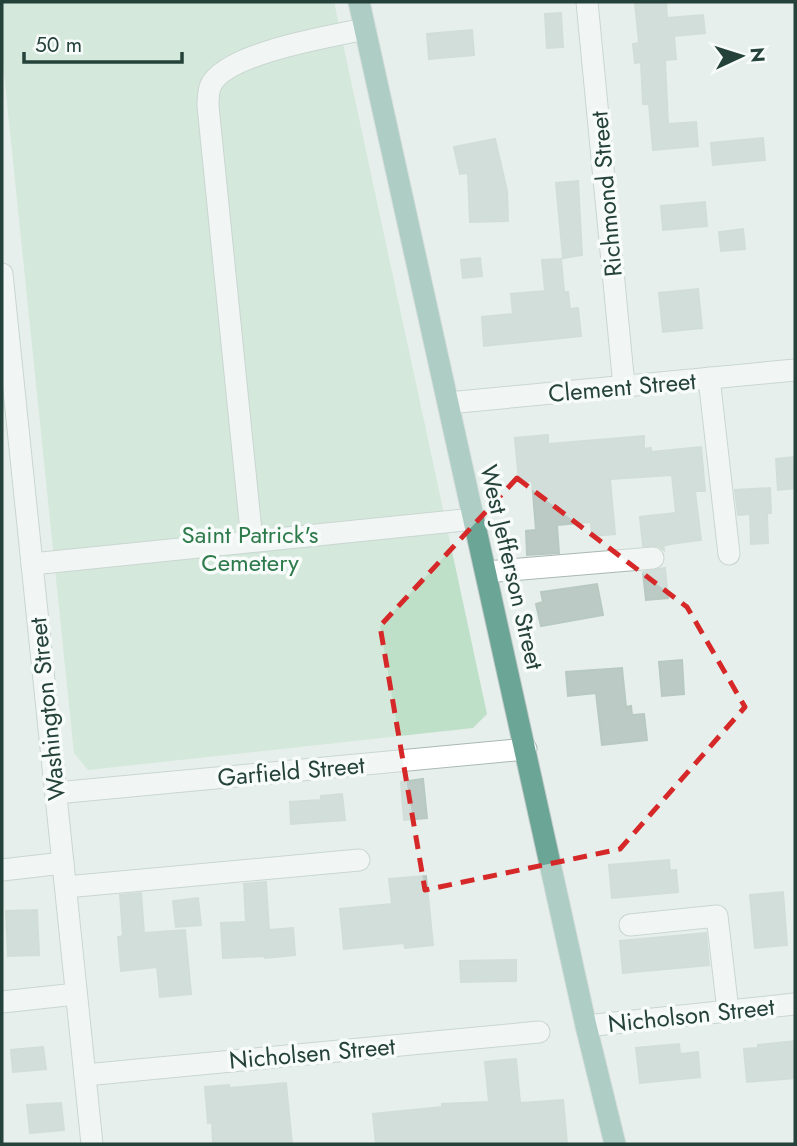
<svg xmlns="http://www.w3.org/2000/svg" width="797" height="1146" font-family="Jost,sans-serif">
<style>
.green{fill:#bfe0c8}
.building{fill:#bbcac4;stroke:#b8c9c2;stroke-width:2}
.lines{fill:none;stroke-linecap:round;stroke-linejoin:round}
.minor-casing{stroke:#a8b8b2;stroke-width:23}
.major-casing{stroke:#c2cac8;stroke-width:23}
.minor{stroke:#fff;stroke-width:21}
.major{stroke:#6aa596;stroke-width:21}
.marked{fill:none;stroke:#d62828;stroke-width:5;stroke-dasharray:14 9;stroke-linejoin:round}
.labels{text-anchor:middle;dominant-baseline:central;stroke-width:7;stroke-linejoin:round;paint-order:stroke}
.street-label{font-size:24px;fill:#24423a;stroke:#f7fbf9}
.park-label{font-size:24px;fill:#2d7a4b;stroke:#f7fbf9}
</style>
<rect width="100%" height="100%" fill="#e6efeb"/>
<polygon class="green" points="2,2 334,2 487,714 473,728 88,770 74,753 2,54"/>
<g class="building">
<polygon points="666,2 667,18 703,15 705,33 674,36 676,59 665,60 668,124 696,122 698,146 653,150 649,104 643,104 641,62 635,63 633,44 639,43 635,3"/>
<polygon points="561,13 563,47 547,48 545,14"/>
<polygon points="472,30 474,55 429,59 427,34"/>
<polygon points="763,138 765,160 713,165 711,143"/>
<polygon points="495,139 507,191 508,221 470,222 468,173 460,174 454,147"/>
<polygon points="578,181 582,255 563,258 556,183"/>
<polygon points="705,202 707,226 663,230 661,206"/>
<polygon points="743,229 745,249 721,251 719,232"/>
<polygon points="480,258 482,276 463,278 461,260"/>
<polygon points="561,259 564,292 568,292 570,309 578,308 581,336 484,346 482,317 513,314 511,294 545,291 542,260"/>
<polygon points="698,289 702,328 663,332 659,293"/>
<polygon points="548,435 548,444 644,436 644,449 651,448 651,452 701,447 705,491 695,491 701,540 670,544 663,546 664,550 658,546 643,546 640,517 676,513 672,475 610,479 615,534 592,536 591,522 557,525 559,553 527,555 526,531 536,530 532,481 519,482 515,438"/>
<polygon points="795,457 795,488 778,490 776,459"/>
<polygon points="770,488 771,513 767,513 768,543 751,544 750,514 738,515 735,490"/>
<polygon points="665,568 668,598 646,600 643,572"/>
<polygon points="597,584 603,615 541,626 536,604 543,602 541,592"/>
<polygon points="682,660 684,694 662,696 659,662"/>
<polygon points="622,668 626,707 631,706 632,715 644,714 647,740 602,745 596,693 568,696 566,672"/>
<polygon points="423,779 427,818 404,820 401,782"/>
<polygon points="342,794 345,820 291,824 290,802 321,800 321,796"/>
<polygon points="669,860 670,871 676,870 678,892 612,898 609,865"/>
<polygon points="426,876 433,945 405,948 404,943 344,949 340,909 392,904 389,879"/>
<polygon points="266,882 269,930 293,928 295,955 265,958 265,956 223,958 221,923 246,922 244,884"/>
<polygon points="783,892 787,945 755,948 750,895"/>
<polygon points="141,893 144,933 185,930 191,994 160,997 157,967 121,971 118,937 123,936 120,895"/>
<polygon points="198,898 201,925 176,927 173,901"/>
<polygon points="37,910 39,955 8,956 6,911"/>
<polygon points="706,933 709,965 623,973 620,941"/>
<polygon points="516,960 516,981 461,982 460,961"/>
<polygon points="795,1041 795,1078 747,1082 744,1049 758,1048 758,1045"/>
<polygon points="679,1044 680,1054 698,1052 700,1077 640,1083 636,1048"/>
<polygon points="43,1047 46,1069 13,1072 11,1050"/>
<polygon points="516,1059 520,1103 563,1100 567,1144 376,1144 373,1114 442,1107 442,1104 489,1102 485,1062"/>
<polygon points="286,1083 292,1144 213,1144 212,1122 208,1123 205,1087 229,1085 229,1088"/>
<polygon points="61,1103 64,1130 30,1133 27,1105"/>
</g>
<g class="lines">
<g class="minor-casing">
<g id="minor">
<polyline points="587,2 624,386"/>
<polyline points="2,274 92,1144"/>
<polyline points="709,378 729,554"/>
<polyline points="448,403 795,370"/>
<path d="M252,541L208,106C208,99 208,91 211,85C226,53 332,36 365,29"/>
<polyline points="32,564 474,519"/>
<polyline points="486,572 653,558"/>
<polyline points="56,793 526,749"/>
<polyline points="2,870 63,863"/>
<polyline points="66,887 359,860"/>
<polyline points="630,925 717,916 728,1011"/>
<polyline points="2,1002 76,994"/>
<polyline points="586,1026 795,1004"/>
<polyline points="85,1075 539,1032"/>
</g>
</g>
<g class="major-casing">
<polyline id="major" points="359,2 586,1026 615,1144"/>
</g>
<use href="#minor" class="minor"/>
<use href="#major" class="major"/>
</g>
<path d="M0 0H797V1146H0ZM517,478L687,607L745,707L620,849L425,890L380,626Z" fill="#e6efeb" fill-opacity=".55" fill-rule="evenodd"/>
<path class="marked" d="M517,478L687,607L745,707L620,849L425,890L380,626Z"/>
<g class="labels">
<g class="street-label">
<text transform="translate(606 194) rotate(-95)">Richmond Street</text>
<text transform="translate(622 387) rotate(-5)">Clement Street</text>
<text transform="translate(512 567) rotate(77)">West Jefferson Street</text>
<text transform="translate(47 709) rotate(-96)">Washington Street</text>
<text transform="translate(291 771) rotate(-5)">Garfield Street</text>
<text transform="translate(691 1015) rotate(-6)">Nicholson Street</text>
<text transform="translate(312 1053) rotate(-5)">Nicholsen Street</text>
</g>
<g class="park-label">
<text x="250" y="534">Saint Patrick's<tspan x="250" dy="28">Cemetery</tspan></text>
</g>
</g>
<rect width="797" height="1146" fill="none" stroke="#24423a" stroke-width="7"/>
<g transform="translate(741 56) rotate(86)" stroke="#f7fbf9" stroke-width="5" paint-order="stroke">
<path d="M0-5L12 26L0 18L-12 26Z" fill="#24423a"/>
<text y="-10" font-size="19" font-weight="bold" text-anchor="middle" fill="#24423a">N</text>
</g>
<path d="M24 52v10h158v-10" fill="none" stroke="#24423a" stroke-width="3.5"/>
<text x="35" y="52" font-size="21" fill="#24423a" stroke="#f7fbf9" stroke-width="5" paint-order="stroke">50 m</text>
</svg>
